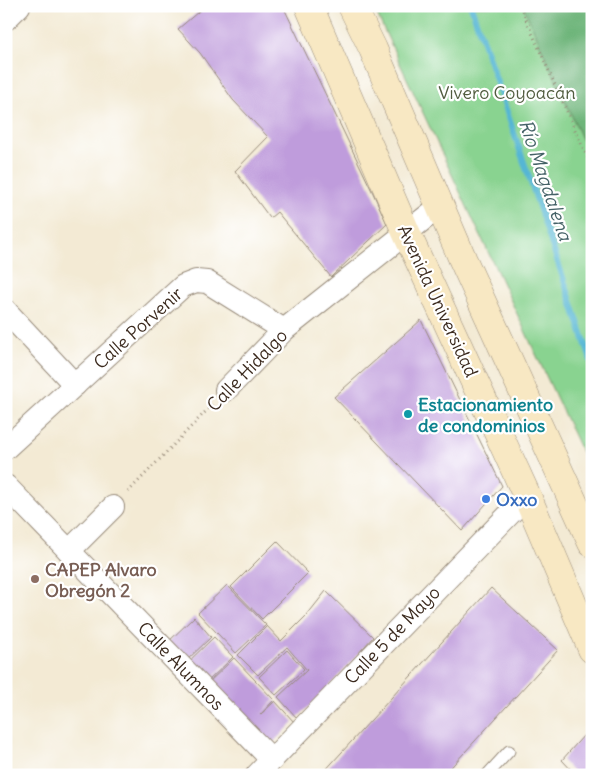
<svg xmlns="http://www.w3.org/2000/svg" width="598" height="781" font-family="Delius,sans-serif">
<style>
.green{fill:#89d390;stroke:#627e57}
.forest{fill:#6eb57a;stroke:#54704c}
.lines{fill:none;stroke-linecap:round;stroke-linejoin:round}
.stream{stroke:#55b6d4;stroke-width:6}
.building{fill:#bf9cdc}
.service-casing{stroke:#978a79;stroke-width:13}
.minor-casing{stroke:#978a79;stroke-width:24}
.secondary-casing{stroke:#978a79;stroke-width:29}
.path{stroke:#978a79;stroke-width:3;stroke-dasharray:1 4;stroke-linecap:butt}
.service{stroke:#fff;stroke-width:11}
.minor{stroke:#fff;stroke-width:22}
.secondary{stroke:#f8e8c3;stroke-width:28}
.culture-dot{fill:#0f9aa8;stroke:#fff;stroke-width:2}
.shop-dot{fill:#3f7fe0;stroke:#fff;stroke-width:2}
.education-dot{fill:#8d6e63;stroke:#fff;stroke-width:2}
.labels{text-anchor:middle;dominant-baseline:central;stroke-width:4.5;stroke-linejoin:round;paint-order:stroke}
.park-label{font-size:18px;fill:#525d40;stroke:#fff}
.street-label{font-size:18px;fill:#3b2a1e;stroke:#fff}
.culture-label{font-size:18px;font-weight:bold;fill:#0d838f;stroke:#fff;text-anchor:start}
.shop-label{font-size:18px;font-weight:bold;fill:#366cbe;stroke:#fff;text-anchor:start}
.education-label{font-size:18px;font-weight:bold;fill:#785e54;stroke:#fff;text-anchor:start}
.water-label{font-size:19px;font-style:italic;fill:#456267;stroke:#fff}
</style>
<rect width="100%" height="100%" fill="#fff"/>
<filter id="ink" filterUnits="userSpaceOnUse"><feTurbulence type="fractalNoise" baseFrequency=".02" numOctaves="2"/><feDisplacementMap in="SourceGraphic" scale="10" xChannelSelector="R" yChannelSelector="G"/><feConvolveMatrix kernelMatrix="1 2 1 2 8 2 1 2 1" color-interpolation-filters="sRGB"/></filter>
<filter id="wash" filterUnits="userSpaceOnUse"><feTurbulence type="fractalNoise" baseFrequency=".0096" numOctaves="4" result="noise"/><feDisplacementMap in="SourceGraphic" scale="20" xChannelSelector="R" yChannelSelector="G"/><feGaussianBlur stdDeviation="1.12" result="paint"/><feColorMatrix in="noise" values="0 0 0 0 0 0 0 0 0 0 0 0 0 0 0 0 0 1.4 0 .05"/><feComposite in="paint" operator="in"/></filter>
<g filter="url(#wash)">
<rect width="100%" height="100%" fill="#f3ead4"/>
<polygon class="green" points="373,6 592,6 592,474"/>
<polygon class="forest" points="523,6 592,6 591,159"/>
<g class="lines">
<polyline class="stream" points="471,6 592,363"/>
</g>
<g id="blocks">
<g class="building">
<polygon points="205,6 283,6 373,193 387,224 331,277 277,212 270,218 235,171 268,137 233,100 200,53 178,29"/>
<polygon points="421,320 502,486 462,531 334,397"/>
<polygon points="277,541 308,573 262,619 231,587"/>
<polygon points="227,585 266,625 236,653 198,613"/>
<polygon points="491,588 558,650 444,775 323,775 322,774"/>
<polygon points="326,591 373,637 325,691 297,718 278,697 307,670 287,647 258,675 238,655 267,626 281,641 307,615"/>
<polygon points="194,617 211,637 184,663 165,645"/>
<polygon points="214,637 233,657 204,685 185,665"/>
<polygon points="287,650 304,669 276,695 259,677"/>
<polygon points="234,658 274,700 260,715 275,701 294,722 265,750 205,686"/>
<polygon points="592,726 592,775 576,775 562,760"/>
</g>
</g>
</g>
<g filter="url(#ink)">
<use href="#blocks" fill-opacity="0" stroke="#978a79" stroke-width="1"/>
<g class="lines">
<g class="service-casing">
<polyline id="service" points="487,775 509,751"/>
</g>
<g class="minor-casing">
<g id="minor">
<polyline points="6,19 19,6"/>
<polyline points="6,311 75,385"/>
<polyline points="226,390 284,330 440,206"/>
<polyline points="6,448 183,286 196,281 207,282 284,330"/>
<polyline points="6,486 272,760"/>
<polyline points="69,551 113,507"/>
<polyline points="257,775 527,496"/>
</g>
</g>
<g class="secondary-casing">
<g id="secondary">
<polyline points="309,6 406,232 527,496 592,649"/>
<polyline points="352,6 373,49 463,260 592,543"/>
</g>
</g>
<g class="path">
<polyline points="520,6 592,168"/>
<polyline points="128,492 212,405"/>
</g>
<use href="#service" class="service"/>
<use href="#minor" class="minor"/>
<use href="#secondary" class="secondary"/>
</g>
</g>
<circle class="culture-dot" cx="408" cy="414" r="5"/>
<circle class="shop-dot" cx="486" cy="499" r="5"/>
<circle class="education-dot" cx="35" cy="579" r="5"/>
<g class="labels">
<g class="park-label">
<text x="507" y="92">Vivero Coyoacán</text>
</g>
<g class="street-label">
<text transform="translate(438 301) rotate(65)">Avenida Universidad</text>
<text transform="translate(138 328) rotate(-42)">Calle Porvenir</text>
<text transform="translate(247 370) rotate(-46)">Calle Hidalgo</text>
<text transform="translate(392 635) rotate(-46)">Calle 5 de Mayo</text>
<text transform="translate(181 666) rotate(46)">Calle Alumnos</text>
</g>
<g class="culture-label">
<text x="418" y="404">Estacionamiento<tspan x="418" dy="21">de condominios</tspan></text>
</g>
<g class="shop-label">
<text x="496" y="499">Oxxo</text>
</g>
<g class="education-label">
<text x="45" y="569">CAPEP Alvaro<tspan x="45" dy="21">Obregón 2</tspan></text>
</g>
<g class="water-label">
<text transform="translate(546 180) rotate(71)">Río Magdalena</text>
</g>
</g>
<rect width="598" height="781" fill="none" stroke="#fff" stroke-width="25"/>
</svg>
